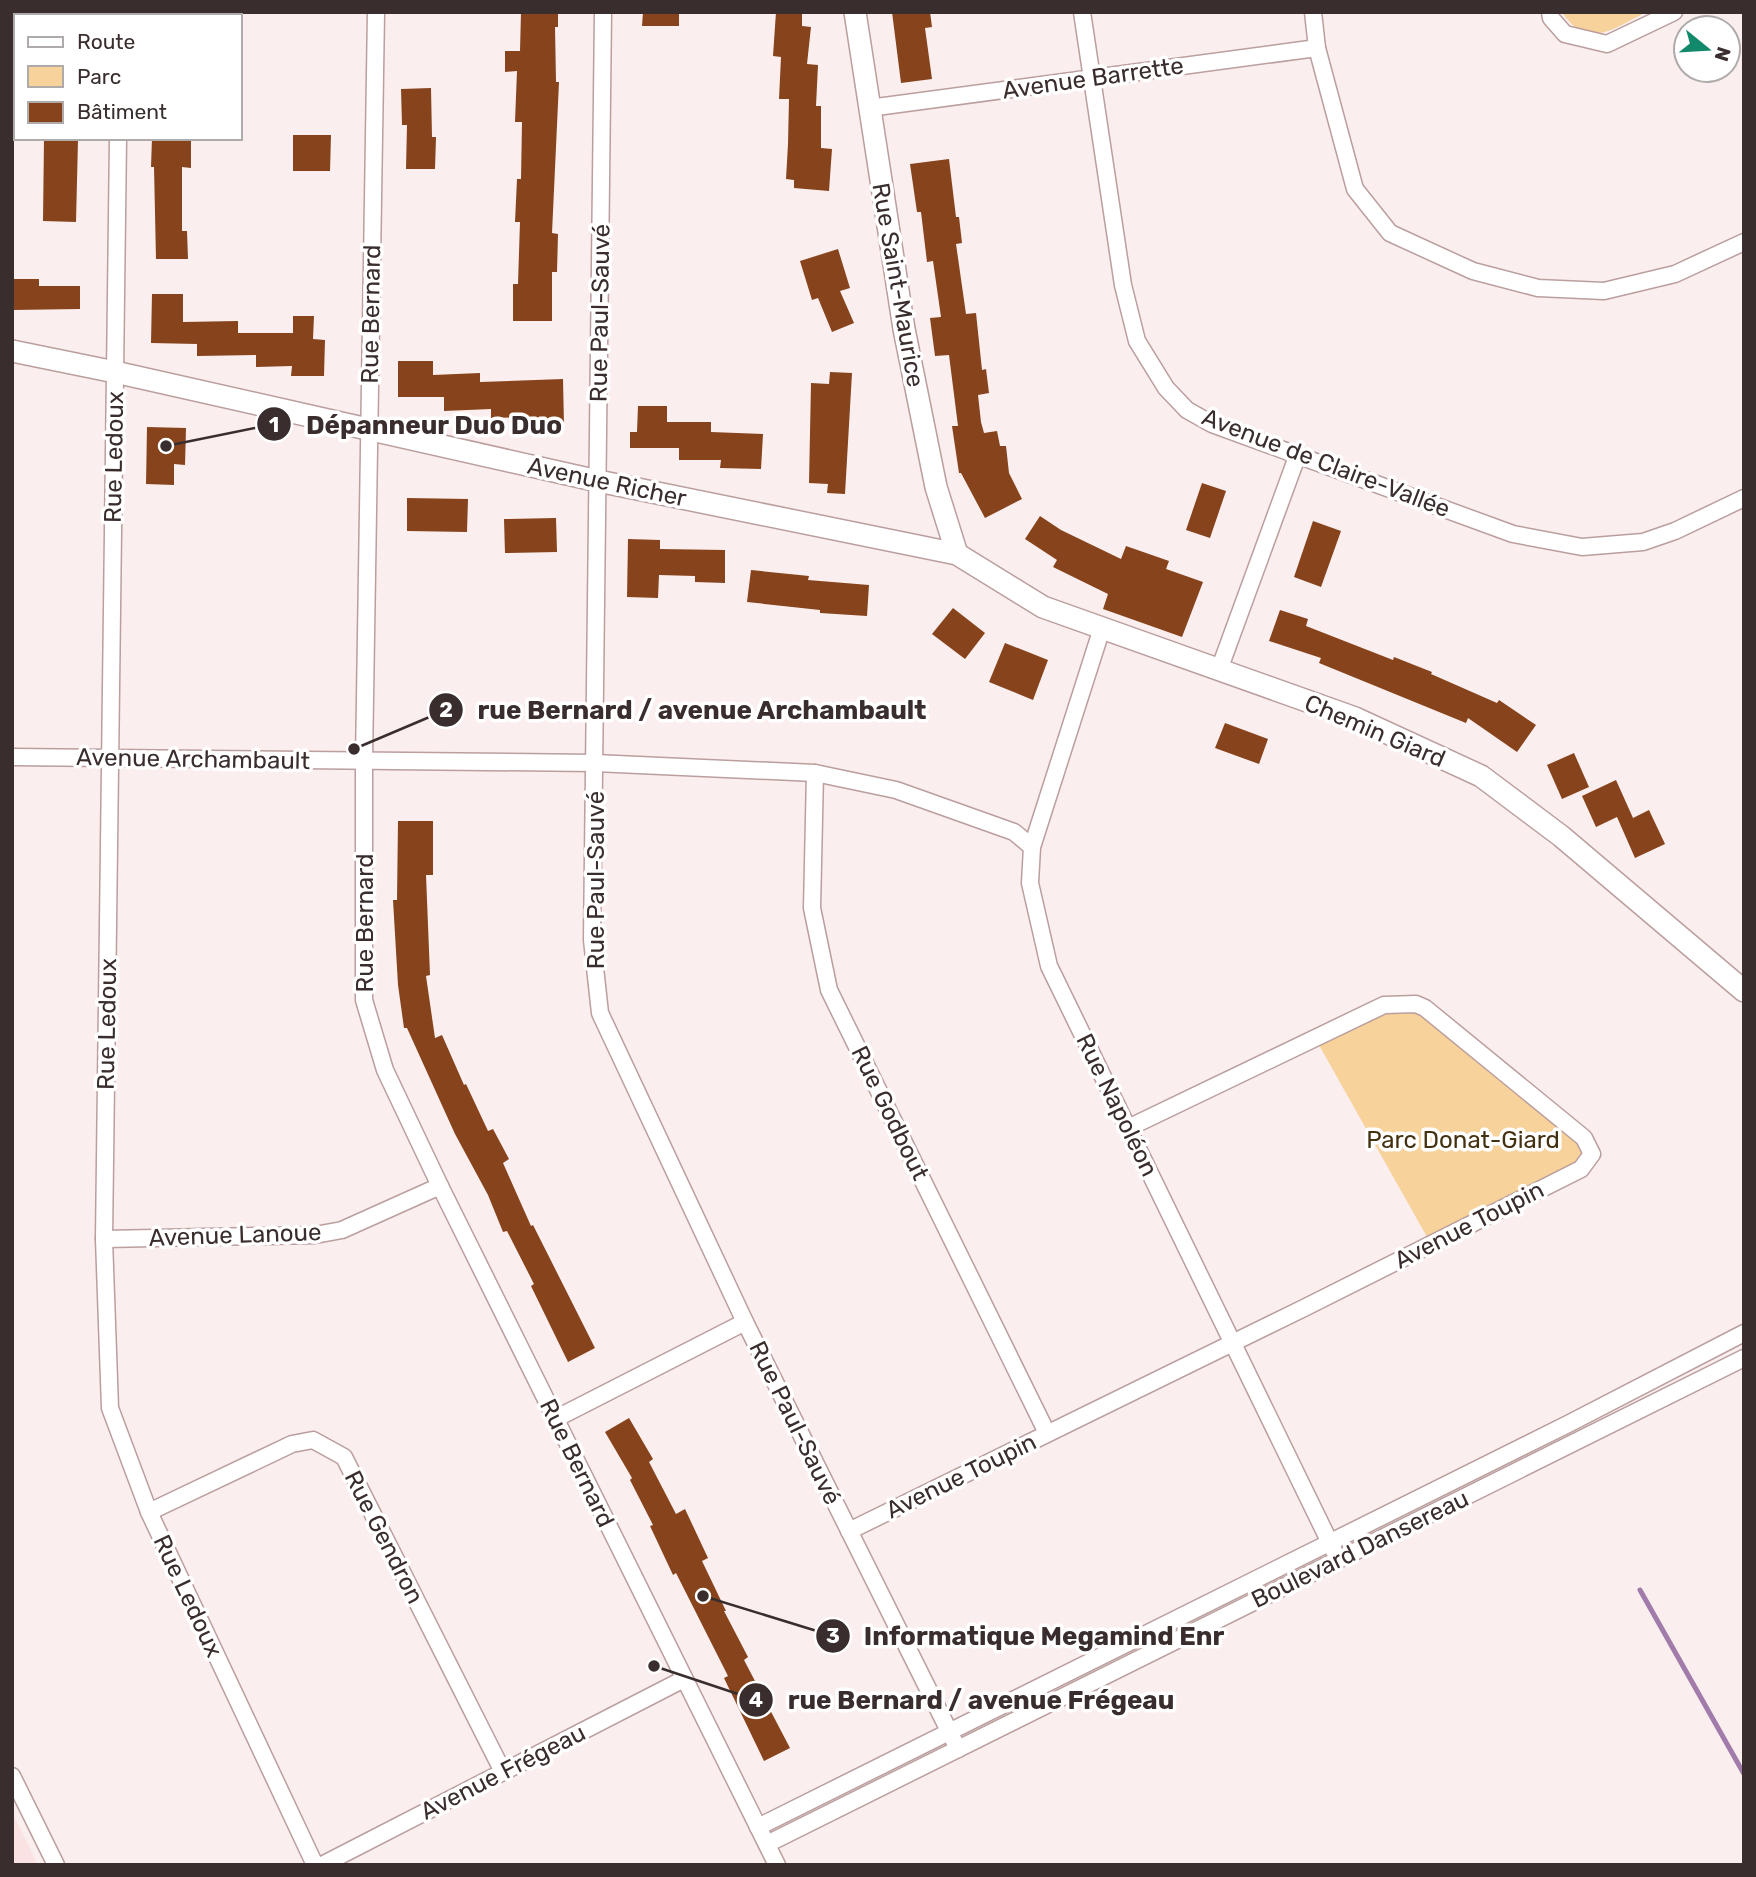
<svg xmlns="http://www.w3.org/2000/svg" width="1756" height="1877" font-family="Rubik,sans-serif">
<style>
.built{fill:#fae2e2}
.green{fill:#f7d29a}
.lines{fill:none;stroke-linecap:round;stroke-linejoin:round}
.stream{stroke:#a17caa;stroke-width:5}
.building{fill:#87431c}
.minor-casing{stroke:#bb9e9e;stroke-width:19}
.tertiary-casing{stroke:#bb9e9e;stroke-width:24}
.minor{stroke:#fff;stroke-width:16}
.tertiary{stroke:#fff;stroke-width:21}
.labels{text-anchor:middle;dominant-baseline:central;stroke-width:7;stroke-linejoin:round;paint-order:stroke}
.street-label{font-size:24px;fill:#392d2d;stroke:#fff}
.park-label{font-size:24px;fill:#443110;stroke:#fff}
.leader{fill:none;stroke:#392d2d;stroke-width:2.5}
.callout-dot{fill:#392d2d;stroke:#fff;stroke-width:2.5}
.mark-label{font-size:21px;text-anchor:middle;font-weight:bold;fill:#fff}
.callout-label{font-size:26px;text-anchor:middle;font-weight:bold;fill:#392d2d;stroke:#fff;stroke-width:7;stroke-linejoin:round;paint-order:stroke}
</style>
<rect width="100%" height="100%" fill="#fbeeee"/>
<polygon class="built" points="12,1812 38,1865 12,1865"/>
<g class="green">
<path d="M1562,12H1646C1615,28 1587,51 1562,12Z"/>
<polygon points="1416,1004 1592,1154 1581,1169 1431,1244 1315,1038 1384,1005"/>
</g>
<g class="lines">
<polyline class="stream" points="1640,1590 1744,1774"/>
</g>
<g class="building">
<polygon points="521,12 558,12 558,27 555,27 556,82 559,82 552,233 558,234 557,272 552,272 552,321 513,321 513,284 518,284 520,222 515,222 517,179 521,179 522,122 515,122 517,71 505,72 505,51 520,51"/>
<polygon points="643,12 679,12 679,26 642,26"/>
<polygon points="776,12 802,12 802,26 811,27 807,64 818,65 816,106 821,106 821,148 832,149 829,191 794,188 794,180 786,179 788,144 789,99 779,99 781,57 773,56"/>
<polygon points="892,12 930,12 932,27 925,28 932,79 901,83"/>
<polygon points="431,88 432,137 436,137 435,169 406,169 407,125 402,125 401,89"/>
<polygon points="293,135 331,135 330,171 293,171"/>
<polygon points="152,138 191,138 191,168 182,167 182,231 187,231 188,259 156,259 154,167 151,167"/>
<polygon points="44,139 78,140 76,222 43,221"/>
<polygon points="949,159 956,217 959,217 962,243 956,244 966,314 976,313 982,370 986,369 989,393 978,395 981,422 984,433 997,431 1000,446 1006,446 1009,473 1022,499 985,518 961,473 959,473 952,426 958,426 949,355 935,356 930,318 941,317 933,261 927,262 921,212 917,212 910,164"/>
<polygon points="838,249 850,288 840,291 854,323 832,332 818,298 812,300 800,261"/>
<polygon points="12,279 39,279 39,286 80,286 80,309 12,310"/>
<polygon points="152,294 183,294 183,322 238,321 238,333 293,333 293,316 314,316 313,339 325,340 324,376 291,376 292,366 256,367 256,355 197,356 197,344 151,343"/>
<polygon points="398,361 433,361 433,375 480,373 480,382 563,379 564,426 526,427 526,417 491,418 491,409 444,411 444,397 398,397"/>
<polygon points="830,372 852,373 845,494 827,493 828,484 809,483 811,383 829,384"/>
<polygon points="638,406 667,406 667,422 711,422 711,432 763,434 761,469 720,468 721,460 679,460 679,448 630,448 630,432 637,432"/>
<polygon points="147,427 186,428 185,465 174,464 174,485 146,484"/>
<polygon points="1202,483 1226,491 1210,538 1186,530"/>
<polygon points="407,498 468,499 467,532 407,531"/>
<polygon points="1040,516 1061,530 1121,559 1126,546 1169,561 1166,569 1203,582 1182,637 1103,609 1108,594 1053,567 1057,560 1025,539"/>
<polygon points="556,518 557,552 505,553 504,519"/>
<polygon points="1313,521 1341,531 1321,587 1294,577"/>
<polygon points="628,539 660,540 660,549 725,550 725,583 695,582 695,576 659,575 658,598 627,597"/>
<polygon points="751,570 809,576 808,580 869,585 867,616 820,613 820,610 747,602"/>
<polygon points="953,608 985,633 965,659 932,634"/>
<polygon points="1280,610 1308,619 1306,626 1393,660 1394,657 1432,672 1431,674 1497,703 1499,700 1536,725 1517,752 1468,718 1466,723 1319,663 1321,658 1269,641"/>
<polygon points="1005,643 1048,660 1033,700 989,682"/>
<polygon points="1225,723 1268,739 1259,764 1215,748"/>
<polygon points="1574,753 1589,787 1562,799 1547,765"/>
<polygon points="1616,780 1633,818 1649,810 1665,844 1635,858 1617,817 1596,827 1582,796"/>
<polygon points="398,821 433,821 433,875 426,875 430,975 426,976 435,1038 442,1035 464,1085 466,1084 488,1131 493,1129 509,1159 503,1163 531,1226 533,1225 595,1348 568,1362 531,1286 534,1284 507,1231 503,1232 488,1195 455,1134 407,1028 404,1028 398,985 393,900 397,900"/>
<polygon points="629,1418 653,1459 649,1462 676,1514 685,1509 708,1558 702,1561 726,1611 724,1611 748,1657 744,1660 790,1748 764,1761 724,1678 728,1676 676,1573 673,1575 650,1526 653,1525 630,1480 632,1478 605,1432"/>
</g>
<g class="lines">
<g class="minor-casing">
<g id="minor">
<polyline points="376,12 364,760 364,1000 385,1070 440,1186 777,1865"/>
<polyline points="603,12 592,940 600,1013 745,1322 958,1749"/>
<polyline points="1082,12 1123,285 1137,341 1166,388 1187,410 1212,424 1513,534 1582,547 1643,542 1675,531 1744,498"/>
<polyline points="1313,12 1317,48 1355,189 1390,233 1473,271 1538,288 1604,291 1675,274 1744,242"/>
<polyline points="1550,12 1551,18 1565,34 1607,44 1674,12"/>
<polyline points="119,16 119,12"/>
<polyline points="869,108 1317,48"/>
<polyline points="118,138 104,1239 110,1408 149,1512 315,1865"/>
<polyline points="1102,628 1032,847 1030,883 1049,966 1334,1551"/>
<polyline points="1219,670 1298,454"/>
<polyline points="12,757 595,763 815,773 896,790 1014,832 1032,847"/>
<polyline points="815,773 812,908 829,990 1047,1433"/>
<polyline points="104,1239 315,1235 342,1230 440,1186"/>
<polyline points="555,1419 745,1322"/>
<polyline points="149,1512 292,1444 313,1440 344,1457 503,1772"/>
<polyline points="849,1531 1304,1308 1581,1169 1592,1154 1584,1138 1425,1008 1416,1004 1384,1005 1128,1128"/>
<polyline points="12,1776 56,1865"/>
<polyline points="758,1827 1568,1424 1744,1333"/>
<polyline points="767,1844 1744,1358"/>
<polyline points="322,1865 684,1679"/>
</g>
</g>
<g class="tertiary-casing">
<g id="tertiary">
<polyline points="855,12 904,329 936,487 957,554"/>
<polyline points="12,351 115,372 598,481 957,554 1043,607 1355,718 1481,776 1561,836 1744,991"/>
</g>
</g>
<use href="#minor" class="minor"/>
<use href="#tertiary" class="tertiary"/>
</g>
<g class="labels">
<g class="street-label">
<text transform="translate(1093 78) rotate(-8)">Avenue Barrette</text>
<text transform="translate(898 285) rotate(80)">Rue Saint-Maurice</text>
<text transform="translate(600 313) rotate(-89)">Rue Paul-Sauvé</text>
<text transform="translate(371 314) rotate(-89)">Rue Bernard</text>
<text transform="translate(114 457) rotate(-89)">Rue Ledoux</text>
<text transform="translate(1326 463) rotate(21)">Avenue de Claire-Vallée</text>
<text transform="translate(607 482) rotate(12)">Avenue Richer</text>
<text transform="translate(1375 731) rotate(23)">Chemin Giard</text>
<text transform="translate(193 759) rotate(1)">Avenue Archambault</text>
<text transform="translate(596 880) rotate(-90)">Rue Paul-Sauvé</text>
<text transform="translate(365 923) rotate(-90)">Rue Bernard</text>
<text transform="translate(107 1024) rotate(-89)">Rue Ledoux</text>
<text transform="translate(1117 1105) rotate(64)">Rue Napoléon</text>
<text transform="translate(890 1113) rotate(64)">Rue Godbout</text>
<text transform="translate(1469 1225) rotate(-27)">Avenue Toupin</text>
<text transform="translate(235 1235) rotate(-2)">Avenue Lanoue</text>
<text transform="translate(795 1423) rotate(64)">Rue Paul-Sauvé</text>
<text transform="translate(577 1463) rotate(64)">Rue Bernard</text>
<text transform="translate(961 1476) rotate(-26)">Avenue Toupin</text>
<text transform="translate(384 1537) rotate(63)">Rue Gendron</text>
<text transform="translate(1360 1549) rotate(-26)">Boulevard Dansereau</text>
<text transform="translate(188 1596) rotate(65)">Rue Ledoux</text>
<text transform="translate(503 1772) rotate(-27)">Avenue Frégeau</text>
</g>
<g class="park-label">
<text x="1463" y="1140">Parc Donat-Giard</text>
</g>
</g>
<path class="leader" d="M166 446L274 424M354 749L446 710M703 1596L833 1636M654 1666L756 1700"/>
<g class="callout-dot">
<circle cx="166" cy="446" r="7"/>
<circle cx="354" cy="749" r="7"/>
<circle cx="703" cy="1596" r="7"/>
<circle cx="654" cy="1666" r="7"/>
<circle cx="274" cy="424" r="18"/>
<circle cx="446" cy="710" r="18"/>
<circle cx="833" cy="1636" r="18"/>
<circle cx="756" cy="1700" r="18"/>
</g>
<g class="mark-label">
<text x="274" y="432">1</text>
<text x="446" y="717">2</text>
<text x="833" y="1643">3</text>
<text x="756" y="1707">4</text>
</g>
<g class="callout-label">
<text x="434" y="434">Dépanneur Duo Duo</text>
<text x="702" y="719">rue Bernard / avenue Archambault</text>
<text x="1044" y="1645">Informatique Megamind Enr</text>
<text x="981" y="1709">rue Bernard / avenue Frégeau</text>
</g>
<rect width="1756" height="1877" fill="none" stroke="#392d2d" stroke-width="28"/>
<rect x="14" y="14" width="228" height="126" fill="#ffffff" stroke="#b0abab" stroke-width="2"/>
<rect x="28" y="37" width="35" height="10" fill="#ffffff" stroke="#b0abab" stroke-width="2"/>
<text x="77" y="49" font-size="21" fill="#392d2d">Route</text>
<rect x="28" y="66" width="35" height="21" fill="#f7d29a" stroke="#b0abab" stroke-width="2"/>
<text x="77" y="84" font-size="21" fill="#392d2d">Parc</text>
<rect x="28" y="102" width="35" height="21" fill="#87431c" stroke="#b0abab" stroke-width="2"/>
<text x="77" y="119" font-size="21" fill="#392d2d">Bâtiment</text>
<g transform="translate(1707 49) rotate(108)"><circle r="33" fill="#ffffff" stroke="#b0abab" stroke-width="2"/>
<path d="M0-5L12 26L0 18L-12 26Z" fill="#13896b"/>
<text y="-10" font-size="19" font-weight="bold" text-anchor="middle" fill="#392d2d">N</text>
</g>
</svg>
